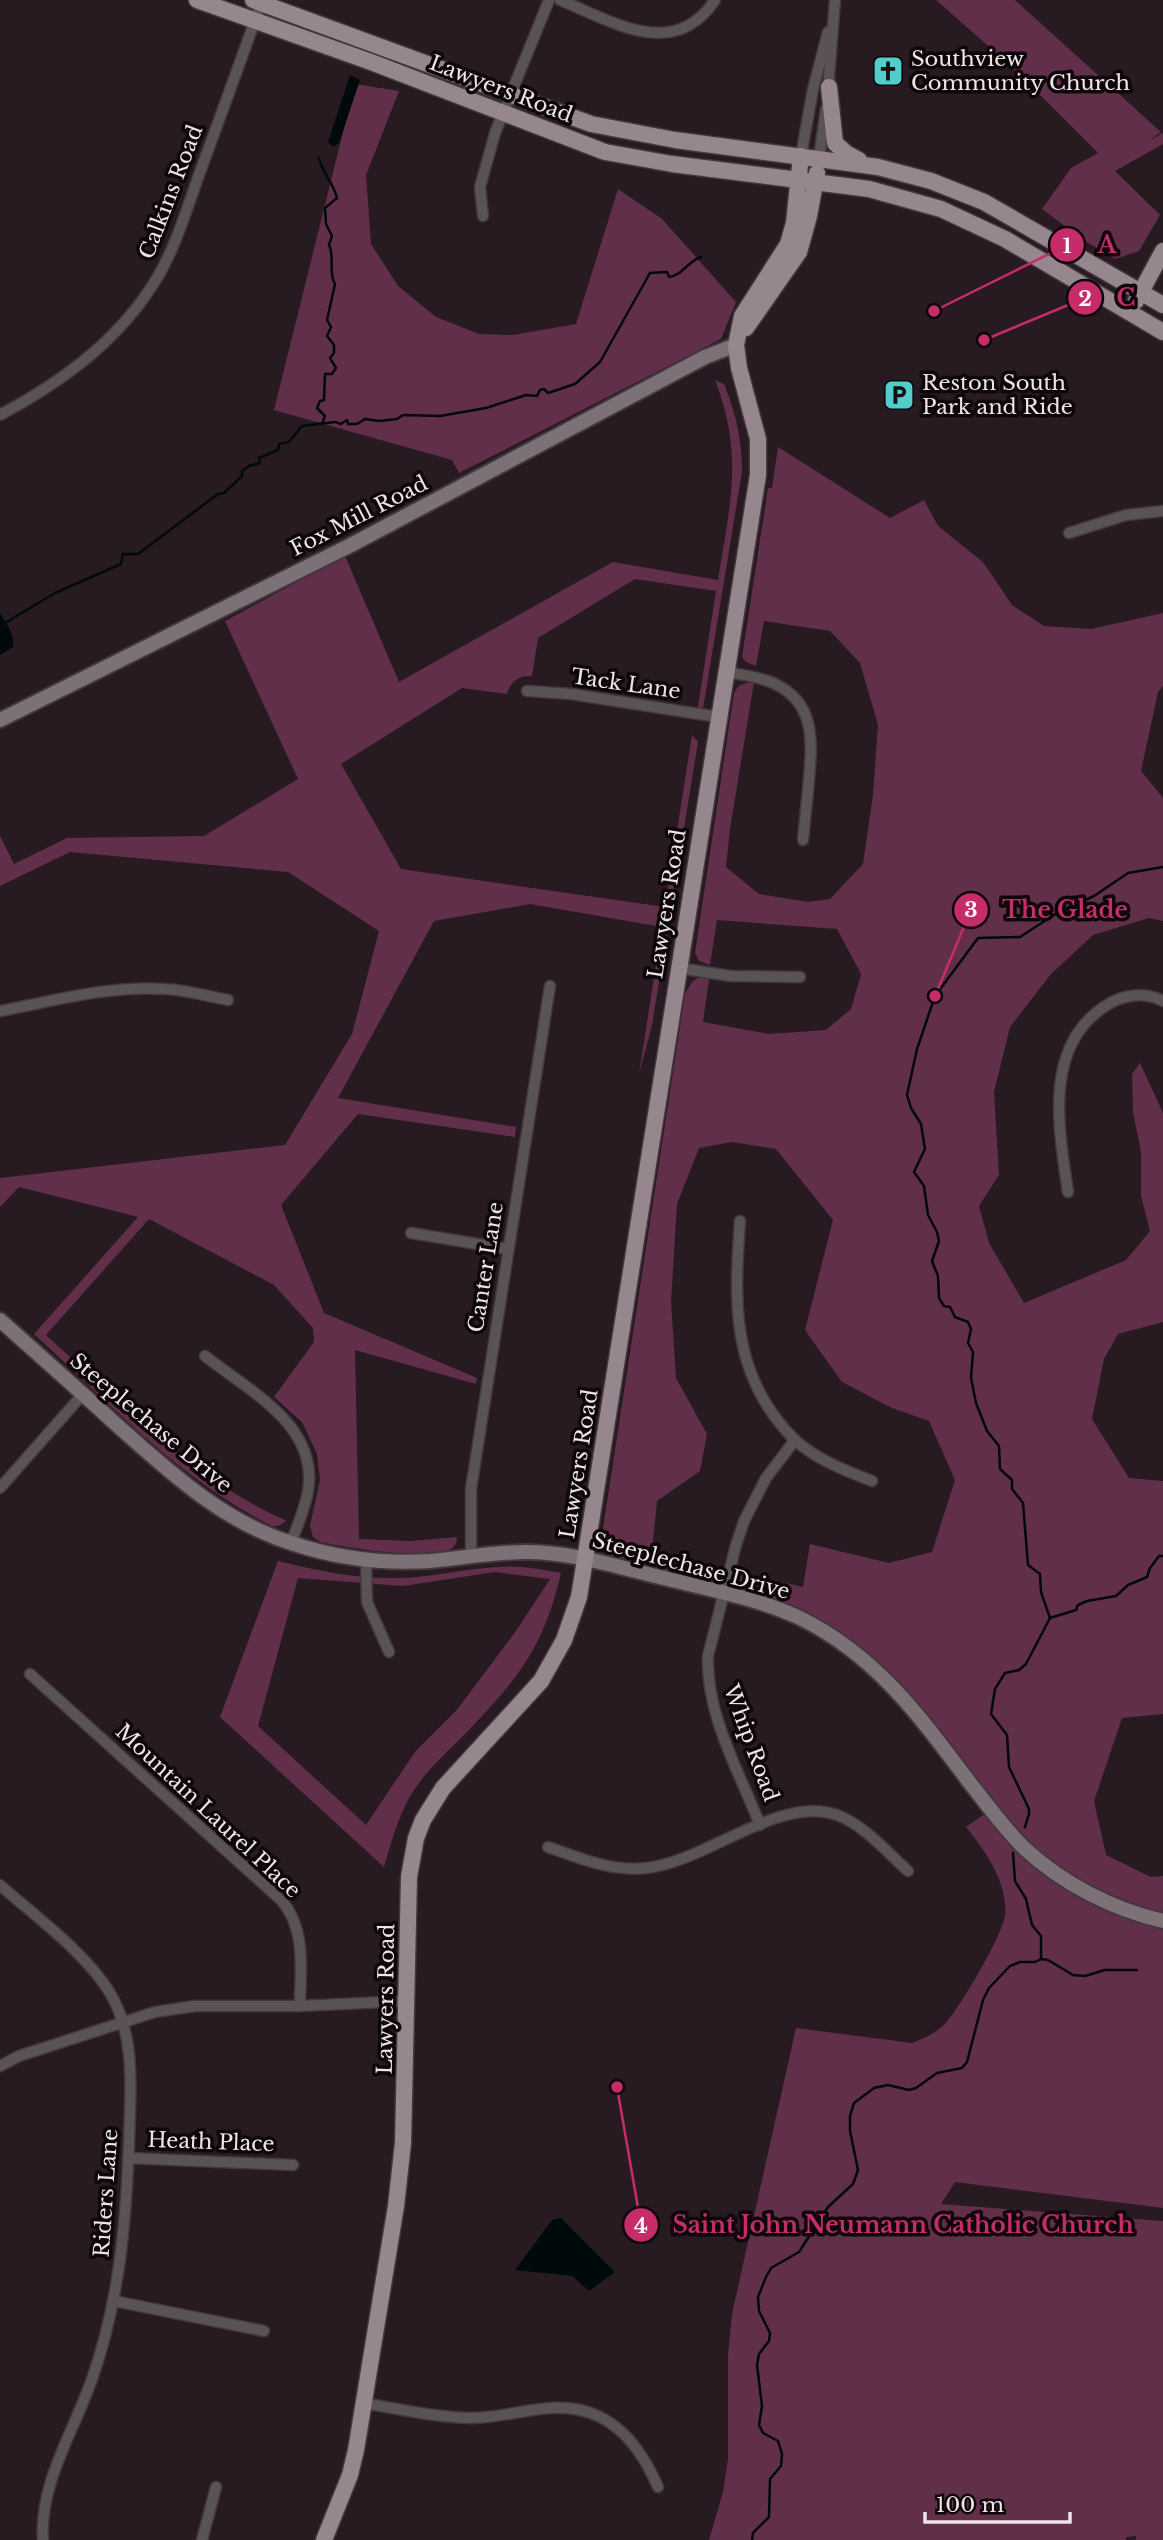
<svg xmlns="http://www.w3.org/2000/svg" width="1163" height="2540" font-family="'Libre Baskerville',serif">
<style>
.green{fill:#622f4a;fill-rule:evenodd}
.water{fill:#000a0a}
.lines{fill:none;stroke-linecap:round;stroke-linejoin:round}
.stream{stroke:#000a0a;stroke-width:2.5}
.street-casing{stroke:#44363d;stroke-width:13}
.secondary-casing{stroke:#44363d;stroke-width:18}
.primary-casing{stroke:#44363d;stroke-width:19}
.street{stroke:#5a5356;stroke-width:10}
.secondary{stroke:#7c7176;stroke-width:14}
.primary{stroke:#96878e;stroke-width:16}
.labels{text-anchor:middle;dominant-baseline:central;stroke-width:7;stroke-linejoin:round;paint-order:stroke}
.poi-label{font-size:21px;fill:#eee4e8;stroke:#0d070a;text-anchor:start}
.street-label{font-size:21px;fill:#eee4e8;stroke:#0d070a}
.leader{fill:none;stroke:#c62c69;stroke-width:2.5}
.callout-dot{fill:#c62c69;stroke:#0d070a;stroke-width:2.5}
.mark-label{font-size:21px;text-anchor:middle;font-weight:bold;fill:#fff}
.callout-label{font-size:23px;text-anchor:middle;font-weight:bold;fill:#c62c69;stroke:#0d070a;stroke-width:7;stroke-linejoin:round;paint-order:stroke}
</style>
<rect width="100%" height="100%" fill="#281a21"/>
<g class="green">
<polygon points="936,0 1015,0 1161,132 1148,141 1163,133 1163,144 1115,171 1160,215 1139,251 1115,259 1082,239 1042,209 1071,168 1098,153 1013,68"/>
<polygon points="355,84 399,91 366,175 371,244 398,286 436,317 479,334 513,335 576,324 618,189 662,219 736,302 721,339 459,473 452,460 274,410"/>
<path d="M715,380L724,384C736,413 742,441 742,472L703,709L697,713L716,591L635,579L538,638L532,676C519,675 510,682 507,694L462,688L341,764L401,869L665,907L692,735L698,742L652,1025L639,1074L662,927L530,904L434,921L338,1098L516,1127L515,1137L358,1114L281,1205L324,1313L477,1378L476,1384L355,1350L359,1539L411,1541L457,1537C457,1542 455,1547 449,1550C422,1560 349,1548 320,1542L313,1537L310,1526L320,1480L317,1454L302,1422L274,1397L314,1342L313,1328L274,1285L149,1219L46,1335C122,1403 193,1480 287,1521L278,1526H272C180,1480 109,1403 34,1334L138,1217L19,1187L0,1207V1178L285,1145L352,1034L379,931L288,872L70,852L0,886V836L14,864L67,838L204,836L298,779L225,621L345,556L399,682L613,562L718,580C730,505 744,454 715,380Z"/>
<path d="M778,447L890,518L924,500L938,526L983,562L1012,605L1044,626L1091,629L1163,613V686L1158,692L1141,771L1163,798V921L1149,918L1093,935L1051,974L1010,1027L994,1092L999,1175L979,1206L989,1243L1024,1303L1126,1260L1150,1231L1141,1196V1152L1133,1112L1132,1074L1140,1063L1163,1113V1322L1118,1334L1104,1359L1092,1419L1129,1478L1163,1481V1714L1122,1718L1094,1801L1106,1855L1151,1877L1163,1876V1913C1094,1896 1035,1858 991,1802C955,1756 924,1705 880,1666C868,1656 851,1650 838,1643C806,1626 775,1609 743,1593L736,1586L735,1571L803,1587L810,1544L889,1563L932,1552L955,1480L929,1421L892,1408L842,1382L805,1330L833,1220L776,1149L732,1142L699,1148L677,1204L671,1301L676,1378L707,1434L700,1471L657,1501L652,1551L724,1568L715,1581L709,1582L610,1556L600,1548L685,994L692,982L699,977L709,979L703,1022L769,1034L826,1030L851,1009L861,974L837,929L717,920L710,965L699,961L695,953L734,693C738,684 745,683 754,682L730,829L726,867L759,894L808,902L830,899L863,864L873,795L878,725L860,663L830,631L764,621L756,666L746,662L742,657L768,488H772Z"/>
<path d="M278,1561C315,1570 351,1578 390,1578C426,1579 461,1569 497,1567C518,1565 540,1569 561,1573C543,1650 517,1680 463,1736C442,1757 418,1778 405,1806C396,1825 390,1846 384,1867L220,1717ZM495,1572L550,1579L516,1631L456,1711L415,1752L366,1825L258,1726L298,1578L403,1586Z"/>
<path d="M986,1813L1049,1868L1163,1921V2208L955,2182L941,2204L1163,2221V2540H1136V2536L1126,2537V2540H709L723,2492L728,2459V2355L732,2314L796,2028L912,2043C925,2038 936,2033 945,2024C959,2009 1004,1933 1005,1915C1008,1882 985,1851 966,1827Z"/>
</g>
<g class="water">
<polygon points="350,75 360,80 339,143 333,147 328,142"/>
<path d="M0,612C6,624 15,634 13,647L0,655Z"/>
<polygon points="561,2218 615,2272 589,2291 572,2276 515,2270 552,2220"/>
</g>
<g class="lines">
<g class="stream">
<path d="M319,158C322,173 333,182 337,198L325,208L326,224L332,236L329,245C335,257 328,273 335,284L327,320L331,327L327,336L334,345V353L330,358L336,368L332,374H325L324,400L320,401L317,408L325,416L322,424"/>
<path d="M5,623L55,593L121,564L123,554H138L218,494L224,493L242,476V471L249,466L260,463L259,458L278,450L279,444L289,442L302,426L335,422L341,424L347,420L348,424H357L365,419L379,421L397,419L403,415L440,416L486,408L526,395L537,396L540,390L544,389L548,393L575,384L600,362L650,273L667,272L669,277C683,275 688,261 701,257"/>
<polyline points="1050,1618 1076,1610 1078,1605 1087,1601 1116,1596 1128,1585 1147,1577 1150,1568 1159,1556 1163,1556"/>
<polyline points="1025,1827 1029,1814 1029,1809 1009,1767 1007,1735 991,1714 995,1689 1005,1673 1019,1670 1026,1664 1050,1618 1041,1592 1040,1574 1028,1565 1023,1503 1012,1489 1012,1480 1000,1469 999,1446 987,1431 976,1403 971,1378 973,1352 968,1343 971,1329 968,1322 955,1317 950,1307 944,1306 939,1298 938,1276 932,1261 939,1241 937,1232 928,1215 924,1186 914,1172 925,1149 921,1124 911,1108 907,1095 917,1049 935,996 978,938 1020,937 1057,913 1094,896 1128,873 1163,867"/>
<polyline points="1013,1853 1015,1881 1026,1899 1032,1925 1041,1936 1041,1959"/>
<polyline points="1041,1959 1048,1960 1073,1975 1085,1976 1105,1970 1137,1970"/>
<polyline points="752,2540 753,2533 769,2517 770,2479 781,2466 782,2454 778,2441 763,2433 759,2425 762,2406 757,2365 759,2354 769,2341 770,2333 759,2311 758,2297 766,2277 771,2268 799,2252 828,2207 853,2184 858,2170 850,2131 850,2116 854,2103 874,2088 888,2085 909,2090 916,2088 937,2073 962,2068 967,2062 983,2000 989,1988 1010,1966 1020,1962 1035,1962 1041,1959"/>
</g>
<g class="street-casing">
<g id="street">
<path d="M560,0C612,21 674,62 715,0"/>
<polyline points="828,90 835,0"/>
<polyline points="801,156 813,89 828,32"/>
<polyline points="819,158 826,109"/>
<polyline points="483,216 480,187 495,133 549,0"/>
<path d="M0,415C58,384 113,345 150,289C174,254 186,211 200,172C221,115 242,58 262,0"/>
<polyline points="1069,533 1126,515 1163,511"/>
<path d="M726,672C741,675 758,676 773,683C816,702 812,741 809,780C807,800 805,820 803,840"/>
<polyline points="527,691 571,694 718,717"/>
<polyline points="678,968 731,976 800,977"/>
<path d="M0,1011C54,1001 110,985 165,989C186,990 207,996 228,1000"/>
<path d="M1068,1192C1059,1130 1042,1045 1107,1005C1124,994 1145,992 1163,1001"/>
<path d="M740,1221C735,1292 731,1358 775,1417C784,1429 793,1440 805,1448C825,1463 849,1472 872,1481"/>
<polyline points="411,1233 508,1249"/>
<path d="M205,1356C249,1391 319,1425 308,1491C305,1509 297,1526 291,1543"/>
<polyline points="0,1488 83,1394"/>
<polyline points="471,1556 471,1489 550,986"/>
<polyline points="366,1559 367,1602 389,1652"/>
<path d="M30,1674L282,1901C307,1931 300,1970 300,2006"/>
<path d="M760,1825C739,1771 706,1715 708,1656L736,1545L744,1521L766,1478L795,1440"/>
<path d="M548,1847C579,1858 612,1872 646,1868C706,1862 778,1795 837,1815C864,1825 887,1852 908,1871"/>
<path d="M0,1885C35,1916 86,1953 110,1993C137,2038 130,2093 129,2143C126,2224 119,2302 92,2379C74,2431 39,2484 43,2540"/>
<polyline points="0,2066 19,2056 155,2012 195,2006 300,2006 406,2001"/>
<polyline points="128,2158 293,2165"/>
<polyline points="114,2301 264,2331"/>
<path d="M364,2403C398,2409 435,2417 470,2418C497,2418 523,2410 550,2408C606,2404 637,2439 658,2487"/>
<polyline points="202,2540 216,2487"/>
</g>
</g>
<g class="secondary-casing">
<g id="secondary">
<polyline points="0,720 351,545 705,357 736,345"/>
<path d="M0,1320C39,1355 79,1390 118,1426C172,1474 223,1522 294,1544C337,1558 384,1564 430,1561C462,1558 494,1552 526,1552C574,1552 621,1568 668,1579C712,1590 759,1599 800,1618C874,1654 919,1715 967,1779C985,1802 1003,1827 1024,1848C1063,1884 1112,1909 1163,1921"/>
</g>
</g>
<g class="primary-casing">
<g id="primary">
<polyline points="197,0 371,62 605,152 672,164 869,189 941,209 1005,239 1163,332"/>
<polyline points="253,0 591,124 675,140 878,167 931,181 984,202 1163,305"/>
<polyline points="829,87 835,143 846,153 859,160"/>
<polyline points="1136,301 1163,251"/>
<polyline points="746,328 799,252 809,216 817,173"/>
<polyline points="324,2540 350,2475 356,2450 396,2206 403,2143 409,1877 416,1838 423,1820 443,1788 541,1681 564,1640 579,1597 758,475 758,439 739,368 736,345 742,316 788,244 794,223 801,156"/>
</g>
</g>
<use href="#street" class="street"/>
<use href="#secondary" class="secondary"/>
<use href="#primary" class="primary"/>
</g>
<defs>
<g id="church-square" transform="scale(1.575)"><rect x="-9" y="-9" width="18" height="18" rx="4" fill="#52cdcc" stroke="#0d070a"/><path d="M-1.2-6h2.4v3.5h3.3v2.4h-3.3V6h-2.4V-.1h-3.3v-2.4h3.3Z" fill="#111"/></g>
<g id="parking-square" transform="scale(1.575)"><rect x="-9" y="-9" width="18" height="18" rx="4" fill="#52cdcc" stroke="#0d070a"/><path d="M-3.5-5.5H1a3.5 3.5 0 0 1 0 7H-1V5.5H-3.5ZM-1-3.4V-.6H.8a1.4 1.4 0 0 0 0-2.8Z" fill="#111"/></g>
</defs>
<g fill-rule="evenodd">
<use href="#church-square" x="888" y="71"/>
<use href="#parking-square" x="899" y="395"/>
</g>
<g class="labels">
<g class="poi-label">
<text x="911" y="59">Southview<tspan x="911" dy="24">Community Church</tspan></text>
<text x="922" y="383">Reston South<tspan x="922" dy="24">Park and Ride</tspan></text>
</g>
<g class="street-label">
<text transform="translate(501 89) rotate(21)">Lawyers Road</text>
<text transform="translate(171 192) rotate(-69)">Calkins Road</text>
<text transform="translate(359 516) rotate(-27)">Fox Mill Road</text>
<text transform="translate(626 684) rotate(8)">Tack Lane</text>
<text transform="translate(667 904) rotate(-81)">Lawyers Road</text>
<text transform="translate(486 1267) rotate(-81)">Canter Lane</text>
<text transform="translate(151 1423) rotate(40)">Steeplechase Drive</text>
<text transform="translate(579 1464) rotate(-81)">Lawyers Road</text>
<text transform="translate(691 1566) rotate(15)">Steeplechase Drive</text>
<text transform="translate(751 1743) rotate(70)">Whip Road</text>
<text transform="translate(208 1811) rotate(43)">Mountain Laurel Place</text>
<text transform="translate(386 1999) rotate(-89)">Lawyers Road</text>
<text transform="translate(211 2142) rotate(2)">Heath Place</text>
<text transform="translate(106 2193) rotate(-86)">Riders Lane</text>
</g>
</g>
<path class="leader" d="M934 311L1067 245M984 340L1085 298M935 996L971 910M617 2087L641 2225"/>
<g class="callout-dot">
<circle cx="934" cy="311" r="7"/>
<circle cx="984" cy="340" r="7"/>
<circle cx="935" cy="996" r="7"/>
<circle cx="617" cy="2087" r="7"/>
<circle cx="1067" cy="245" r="18"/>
<circle cx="1085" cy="298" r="18"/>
<circle cx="971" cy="910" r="18"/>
<circle cx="641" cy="2225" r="18"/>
</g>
<g class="mark-label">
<text x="1067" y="253">1</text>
<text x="1085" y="306">2</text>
<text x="971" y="917">3</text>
<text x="641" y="2233">4</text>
</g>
<g class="callout-label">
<text x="1107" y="253">A</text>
<text x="1126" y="306">C</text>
<text x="1065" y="918">The Glade</text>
<text x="903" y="2233">Saint John Neumann Catholic Church</text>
</g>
<path d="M925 2512v10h145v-10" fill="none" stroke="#eee4e8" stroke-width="3.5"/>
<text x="936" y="2512" font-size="21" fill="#eee4e8" stroke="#0d070a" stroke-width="5" paint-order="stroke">100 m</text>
</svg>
